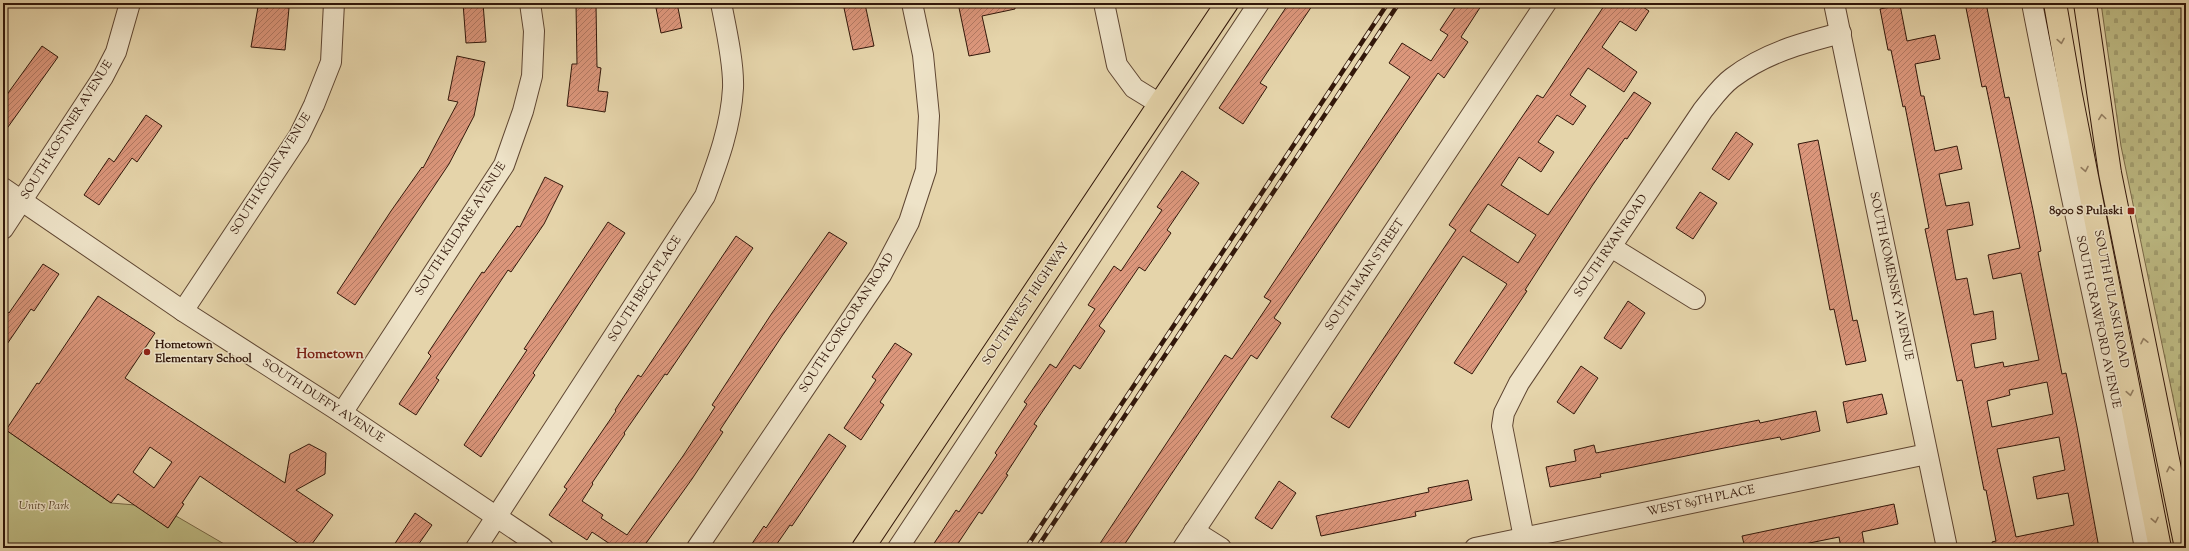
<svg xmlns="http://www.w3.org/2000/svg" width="2189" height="551" font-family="'Sorts Mill Goudy',serif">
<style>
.cemetery{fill:url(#cemetery-stones);stroke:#786846}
.park{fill:#bdba83;stroke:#786846}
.building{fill:url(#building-hatch);stroke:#32170a;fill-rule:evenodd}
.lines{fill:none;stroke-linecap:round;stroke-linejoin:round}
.minor-casing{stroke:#5f4632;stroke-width:22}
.major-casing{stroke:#32170a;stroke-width:24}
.minor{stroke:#eee3c8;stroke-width:20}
.major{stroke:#e5d4aa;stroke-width:22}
.rail-casing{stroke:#32170a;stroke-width:4.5}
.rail{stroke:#eee3c8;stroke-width:3;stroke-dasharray:9;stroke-linecap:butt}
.oneway{stroke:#947f62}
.poi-dot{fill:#8f2418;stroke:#eee3c8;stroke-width:1.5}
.labels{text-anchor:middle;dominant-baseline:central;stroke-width:3;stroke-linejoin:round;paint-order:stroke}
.street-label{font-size:12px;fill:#32170a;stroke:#eee3c8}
.poi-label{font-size:12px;font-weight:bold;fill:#32170a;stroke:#eee3c8;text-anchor:end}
.park-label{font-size:12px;font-style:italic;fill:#5c482e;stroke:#eee3c8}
.quarter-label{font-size:14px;font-weight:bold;fill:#7a1f14;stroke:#eee3c8}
</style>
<defs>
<pattern id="cemetery-stones" width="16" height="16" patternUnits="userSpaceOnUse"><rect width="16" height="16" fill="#bdba83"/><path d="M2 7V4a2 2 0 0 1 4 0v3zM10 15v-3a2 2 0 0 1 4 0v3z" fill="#a39f70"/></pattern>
<pattern id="building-hatch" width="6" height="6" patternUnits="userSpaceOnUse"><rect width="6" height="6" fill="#db967b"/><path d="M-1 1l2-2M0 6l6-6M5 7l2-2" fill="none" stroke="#b27963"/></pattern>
</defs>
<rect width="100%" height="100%" fill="#e5d4aa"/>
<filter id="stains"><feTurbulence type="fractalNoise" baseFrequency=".005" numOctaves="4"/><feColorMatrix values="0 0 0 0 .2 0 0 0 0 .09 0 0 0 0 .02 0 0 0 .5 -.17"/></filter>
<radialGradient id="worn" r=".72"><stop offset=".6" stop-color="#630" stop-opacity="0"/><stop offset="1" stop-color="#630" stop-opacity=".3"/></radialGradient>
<polygon class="cemetery" points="2101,3 2186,3 2186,460 2121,146"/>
<polygon class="park" points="6,430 111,503 135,505 168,528 176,516 231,548 3,548 3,434"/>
<g class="building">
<polygon points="463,3 483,3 486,42 466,43"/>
<polygon points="655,3 677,3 682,28 661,33"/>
<polygon points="958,3 1015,3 1015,9 982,16 990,52 969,56"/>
<polygon points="1289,3 1314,3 1260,83 1267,87 1243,124 1219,108"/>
<polygon points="1458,3 1483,3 1461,37 1468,42 1444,78 1438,73 1274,318 1281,323 1257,359 1251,355 1122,548 1097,548 1225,355 1232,359 1271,301 1264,297 1410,77 1389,63 1402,43 1431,61 1448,35 1440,30"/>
<path d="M1606,3H1637L1649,11L1636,31L1620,21L1602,47L1637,72L1624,92L1588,68L1570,95L1586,106L1573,125L1557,115L1538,142L1554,152L1541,172L1519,157L1501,185L1548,215L1634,92L1651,103L1627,139L1625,138L1592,186L1525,290L1527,291L1472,374L1454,363L1507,284L1463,256L1349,428L1331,417L1456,230L1449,225L1473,189L1537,95L1543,98ZM1488,204L1536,235L1518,263L1470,231Z"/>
<path d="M1965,3H1986L2005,98L2009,97L2033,210L2041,251L2038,252L2062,374L2066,373L2077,427L2099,548H1993L1992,542L1996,541L1986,490H1984L1962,380L1957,381L1925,229L1929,228L1905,106L1903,107L1891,50H1888L1880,9L1900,5L1907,41L1935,35L1940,59L1915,64L1921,96H1924L1935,151L1957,146L1962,169L1939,174L1946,206L1969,202L1973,225L1947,230L1956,280L1967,278L1974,315L1993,311L1996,339L1971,344L1975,368L2003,362L2004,367L2039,360L2021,273L1993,279L1988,255L2020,248L1986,86L1982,87ZM2047,382L2053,414L1992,427L1987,401L2010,395L2009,390ZM2059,437L2065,470L2033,477L2037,499L2068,493L2074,525L2016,537L1997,449Z"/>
<polygon points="865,4 874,46 853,50 844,8"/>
<polygon points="269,5 289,8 285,50 251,47 258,7 268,8"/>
<polygon points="576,5 596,5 597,67 601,68 598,91 608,92 605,112 567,106 572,64 577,64"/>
<polygon points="42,46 58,57 3,134 3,100"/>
<polygon points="457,56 485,62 474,116 449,164 355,305 337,293 391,211 422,167 423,168 458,102 448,100"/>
<polygon points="146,115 162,126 137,162 132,158 99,205 84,195 109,158 114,162"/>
<polygon points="1736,132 1753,144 1729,180 1712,169"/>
<polygon points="1818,140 1853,321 1857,320 1866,361 1846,365 1834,309 1830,310 1798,144"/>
<polygon points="1182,171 1199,183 1167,230 1171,233 1145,271 1139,267 1099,326 1105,331 1080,369 1074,365 1034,424 1037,426 1006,474 1008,475 982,514 979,512 955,548 931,548 956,510 959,512 997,455 995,453 1027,404 1024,402 1050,364 1056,368 1095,309 1088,305 1114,266 1121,271 1162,210 1157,207"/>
<polygon points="545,177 563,186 544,224 511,272 508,270 436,378 439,380 416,415 399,404 431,356 428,353 482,272 484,273 517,226 520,227"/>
<polygon points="1700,192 1717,203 1693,239 1676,228"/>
<polygon points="608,222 625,233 533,373 535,375 481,457 464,445 527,350 524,349"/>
<polygon points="829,232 847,243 782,336 720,430 723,432 692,479 644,546 646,548 616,548 592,532 587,540 549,515 567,489 564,487 616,411 615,410 638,375 641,377 736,236 753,248 667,375 665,374 624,433 625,434 592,483 593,484 582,501 603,515 601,518 627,535 683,456 715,407 712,405 772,313"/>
<polygon points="43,264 59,274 34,311 31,309 3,350 3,309 9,313"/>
<path d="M98,296L155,333L125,378L285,483L290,454L309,444L326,453L325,474L296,490L333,515L309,548H305L200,476L182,503L184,504L168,528L118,494L111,503L6,430L37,383L39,384ZM150,447L172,462L154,488L133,472Z"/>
<polygon points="1628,301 1645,313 1621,349 1604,338"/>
<polygon points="895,343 912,354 880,402 884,405 861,440 844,428 876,380 872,377"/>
<polygon points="1581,366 1598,378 1574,414 1557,402"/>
<polygon points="1882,394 1887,414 1847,423 1843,402"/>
<polygon points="1816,411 1820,431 1781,440 1780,437 1724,448 1600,474 1601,477 1550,487 1546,467 1576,461 1574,450 1594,445 1596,453 1759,420 1760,423"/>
<polygon points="829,434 846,446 792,526 790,525 774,548 749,548 764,526 766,528"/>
<polygon points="1468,480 1472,500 1415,512 1416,516 1321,536 1316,516 1429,492 1428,488"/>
<polygon points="1279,481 1296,493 1272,529 1255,518"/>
<polygon points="1894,504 1898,524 1862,532 1865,548 1841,548 1839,537 1785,548 1745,548 1742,536"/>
<polygon points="415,513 432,525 416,548 392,548"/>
</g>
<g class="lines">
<g class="minor-casing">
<g id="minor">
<polyline points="1104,3 1117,65 1134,88 1160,104"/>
<polyline points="1834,3 1947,548"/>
<path d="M2032,3C2067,185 2110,366 2145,548"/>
<polyline points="3,188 183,311 342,413 543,548"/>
<polyline points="3,229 103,77 116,52 130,3"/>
<polyline points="1611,247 1695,299"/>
<polyline points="183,311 299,136 314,105 331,62 334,3"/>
<polyline points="342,413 504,165 523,111 532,76 534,31 530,3"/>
<polyline points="1194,531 1221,548"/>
<path d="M1524,538L1502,426L1504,413L1519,383L1703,110C1712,99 1721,86 1732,78C1765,53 1802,43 1841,33"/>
<path d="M476,548L705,196C718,161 731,126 733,88C734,64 726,28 721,3"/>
<polyline points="697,548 881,275 909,222 926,170 929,116 923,55 912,3"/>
<polyline points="898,548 1259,3"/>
<polyline points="1183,548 1546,3"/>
<polyline points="1475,548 1927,454"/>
</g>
</g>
<g class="major-casing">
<g id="major">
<polyline points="2055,3 2071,95 2160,548"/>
<polyline points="2085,3 2110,173 2186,548"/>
<polyline points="863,548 1227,3"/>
</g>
</g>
<use href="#minor" class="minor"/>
<use href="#major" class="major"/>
<g class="rail-casing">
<g id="rail">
<polyline points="1026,548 1388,3"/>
<polyline points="1037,548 1399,3"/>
</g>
</g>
<use href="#rail" class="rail"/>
</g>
<defs><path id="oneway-chevron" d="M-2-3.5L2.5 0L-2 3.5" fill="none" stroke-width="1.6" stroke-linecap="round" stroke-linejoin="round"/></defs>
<g class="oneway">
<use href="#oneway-chevron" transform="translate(2061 41) rotate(80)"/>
<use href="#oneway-chevron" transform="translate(2102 117) rotate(-98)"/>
<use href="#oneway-chevron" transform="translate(2085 169) rotate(79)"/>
<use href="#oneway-chevron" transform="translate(2144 341) rotate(-102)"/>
<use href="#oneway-chevron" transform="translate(2130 393) rotate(79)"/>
<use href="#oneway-chevron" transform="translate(2170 469) rotate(-102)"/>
<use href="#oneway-chevron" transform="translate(2155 520) rotate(79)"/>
</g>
<g class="poi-dot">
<rect x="2127" y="207" width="8" height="8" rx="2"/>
<circle cx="147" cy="352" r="4"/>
</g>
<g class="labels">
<g class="street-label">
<text transform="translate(67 130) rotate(-58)">SOUTH KOSTNER AVENUE</text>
<text transform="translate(271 174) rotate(-58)">SOUTH KOLIN AVENUE</text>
<text transform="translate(461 229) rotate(-57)">SOUTH KILDARE AVENUE</text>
<text transform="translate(1611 246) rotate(-56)">SOUTH RYAN ROAD</text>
<text transform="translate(1365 275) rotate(-56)">SOUTH MAIN STREET</text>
<text transform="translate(1891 276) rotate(78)">SOUTH KOMENSKY AVENUE</text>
<text transform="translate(645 289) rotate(-57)">SOUTH BECK PLACE</text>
<text transform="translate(2111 299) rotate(79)">SOUTH PULASKI ROAD</text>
<text transform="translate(1026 304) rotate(-56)">SOUTHWEST HIGHWAY</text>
<text transform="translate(2098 322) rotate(78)">SOUTH CRAWFORD AVENUE</text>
<text transform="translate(847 323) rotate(-57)">SOUTH CORCORAN ROAD</text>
<text transform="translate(323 401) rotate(33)">SOUTH DUFFY AVENUE</text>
<text transform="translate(1701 501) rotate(-12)">WEST 89TH PLACE</text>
</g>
<g class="poi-label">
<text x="2123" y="211">8900 S Pulaski</text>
<text x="155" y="345" text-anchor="start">Hometown<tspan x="155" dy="14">Elementary School</tspan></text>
</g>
<g class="park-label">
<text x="44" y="506">Unity Park</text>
</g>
<g class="quarter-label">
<text x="330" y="355">Hometown</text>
</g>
</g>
<rect width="2189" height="551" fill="none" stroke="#e5d4aa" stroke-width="16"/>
<rect x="4" y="4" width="2181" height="543" fill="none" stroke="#32170a" stroke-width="2"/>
<rect x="8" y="8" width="2173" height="535" fill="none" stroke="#32170a"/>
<rect width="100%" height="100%" filter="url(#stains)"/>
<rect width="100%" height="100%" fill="url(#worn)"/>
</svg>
